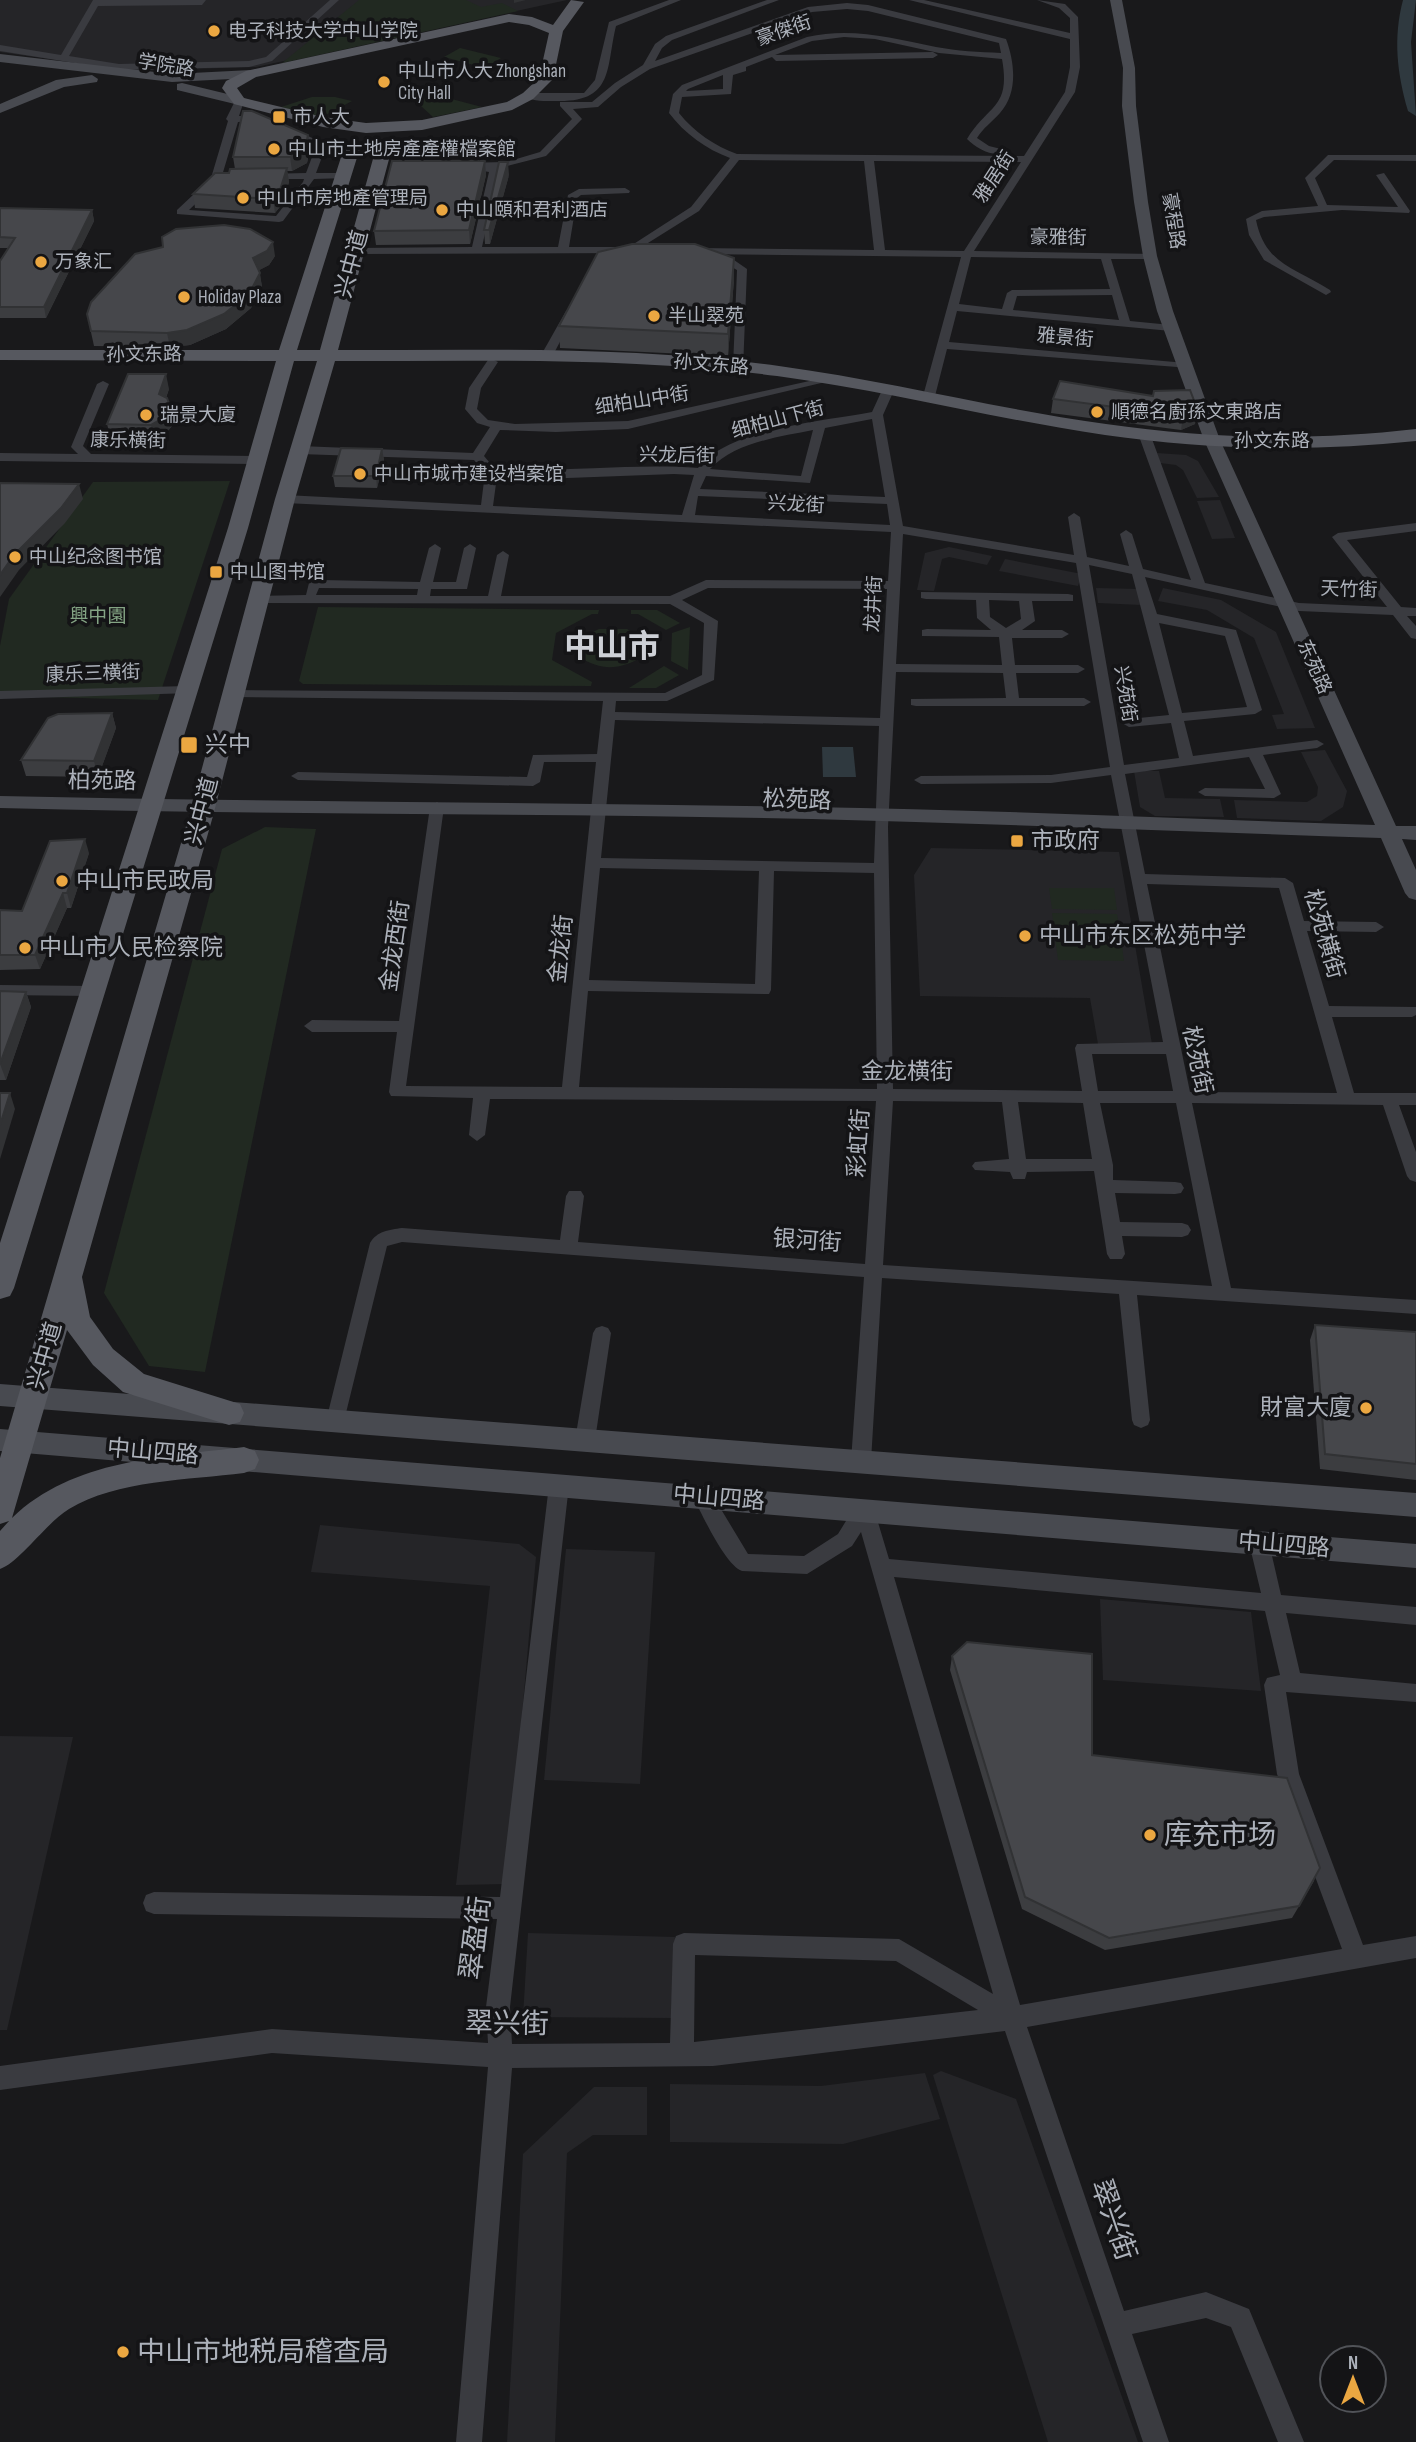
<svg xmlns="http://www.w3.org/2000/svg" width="1416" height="2442" font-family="'Sofia Sans Condensed','Noto Sans SC',sans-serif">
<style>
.built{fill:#252528}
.green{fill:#212921}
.water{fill:#2f393f}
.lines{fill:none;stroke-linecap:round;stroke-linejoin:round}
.river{fill:#2f393f;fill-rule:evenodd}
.street{fill:#3a3b40;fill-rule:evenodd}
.secondary{fill:#484a50;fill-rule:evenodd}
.primary{fill:#56585f;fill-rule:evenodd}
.wall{fill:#3c3d40}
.shaded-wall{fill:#313234}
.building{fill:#46474b;stroke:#313234;stroke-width:2}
.poi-dot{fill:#eba741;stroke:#141416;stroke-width:2.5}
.labels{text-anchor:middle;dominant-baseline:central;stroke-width:7;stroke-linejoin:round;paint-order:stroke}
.far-poi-label{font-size:19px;fill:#acb1ba;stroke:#141416;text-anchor:start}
.far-street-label{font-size:19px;fill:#acb1ba;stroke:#141416}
.far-park-label{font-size:19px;fill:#84a484;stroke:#141416}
.street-label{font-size:23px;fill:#acb1ba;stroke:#141416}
.poi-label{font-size:23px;fill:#acb1ba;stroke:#141416;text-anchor:start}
.near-poi-label{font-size:28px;fill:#acb1ba;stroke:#141416;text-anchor:start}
.near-street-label{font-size:28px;fill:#acb1ba;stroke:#141416}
.far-town-label{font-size:32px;font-weight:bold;fill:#cdd0d6;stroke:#141416}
</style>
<rect width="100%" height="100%" fill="#19191b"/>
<g class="built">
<polygon points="0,0 567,0 256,67 153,70 119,69 0,52"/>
<polygon points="1157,453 1186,455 1198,461 1219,497 1197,498 1183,470 1176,465 1160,463"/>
<polygon points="1220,500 1235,538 1212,539 1197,501"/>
<polygon points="949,547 992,556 987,565 949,557 942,559 934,591 917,590 925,553"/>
<polygon points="1005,559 1082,574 1078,586 999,571"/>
<polygon points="1096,588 1139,589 1141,605 1098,603"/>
<polygon points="1163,588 1221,600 1276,632 1315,728 1277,729 1272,715 1284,714 1254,638 1207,610 1158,601"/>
<polygon points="1325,750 1347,791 1343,807 1321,821 1237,818 1234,800 1307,802 1317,796 1318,787 1301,752"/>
<polygon points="1134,771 1159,771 1165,798 1220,799 1224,817 1155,816 1140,807"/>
<polygon points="931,848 1119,852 1152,1044 1098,1044 1090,998 920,996 914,875"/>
<polygon points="320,1525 519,1544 536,1557 507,1884 456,1885 490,1586 311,1572"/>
<polygon points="566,1549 655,1552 640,1784 544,1780"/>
<polygon points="1100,1599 1251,1612 1261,1691 1103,1680"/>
<polygon points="0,1736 73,1737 7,2030 0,2030"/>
<polygon points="528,1933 675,1937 671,2018 523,2017"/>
<polygon points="941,2071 1016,2099 1138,2442 1048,2442 933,2075"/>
<polygon points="925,2073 940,2119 843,2144 670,2142 670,2084 821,2086"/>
<polygon points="594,2087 647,2087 647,2135 593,2135 567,2153 555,2442 507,2442 523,2154"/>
</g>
<g class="green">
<polygon points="359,0 466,0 481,7 502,3 518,11 282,63"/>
<polygon points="460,48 501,58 485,68 444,57"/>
<polygon points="424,96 444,97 482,107 433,117 420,105"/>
<polygon points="312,97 335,97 352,101 320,118 281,107"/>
<polygon points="230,481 158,700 0,696 0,646 9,599 93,482"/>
<polygon points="318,607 599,610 598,614 592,614 556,633 552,660 592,682 591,686 303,684 299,681"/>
<polygon points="631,610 657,610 680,623 666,630 638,614 631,614"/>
<polygon points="690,627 688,670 671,661 672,633"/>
<path d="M599,629H627L645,640V656C618,670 604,672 577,656L579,639Z"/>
<polygon points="664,666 679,675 656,688 629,688"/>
<polygon points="265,827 316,829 205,1372 149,1366 104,1293 222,849"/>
<polygon points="1049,888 1114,888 1117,910 1052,909"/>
<polygon points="1052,913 1117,914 1121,936 1055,935"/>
<polygon points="1055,938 1121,939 1124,961 1058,960"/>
</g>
<polygon class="water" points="822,747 853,747 856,777 823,777"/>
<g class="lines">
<path class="river" d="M1403,0H1416L1411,42L1416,116L1408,111C1397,73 1393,38 1403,0Z"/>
<g class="street">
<polygon points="93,0 206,0 202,5 98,6 69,56 119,64 249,61 266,57 330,0 339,0 272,61 249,67 119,70 0,51 0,45 61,55"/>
<path d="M669,0H681L616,26C606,67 614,101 560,101C549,101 532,102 523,96L528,93H584L595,80L609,22Z"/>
<path d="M767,0H779L672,40L662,48L655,61L808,7L847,3L868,5L1006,39C1015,63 1018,93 1000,113C992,122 983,128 977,138L989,146L1009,151C995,159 977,149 967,139C988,104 1011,109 1002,59L939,53L875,39L844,37L812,41L775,55L933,52L938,55L933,58L776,61L772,57L746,67V71L733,75L731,94L682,97L679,113C694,132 715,146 737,154L1024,156L1065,92L1070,67V39L909,0H924L1070,33V18L1059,8L1037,0L1065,4L1078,17L1080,67L1075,92L974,251L1154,254L1155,256L1150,259H1111L1130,321L1171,325L1177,328L1171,331L957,311L949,342L1186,363L1192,366L1190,368L947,349L935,396L929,399L923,396L961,257L694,254L689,251L694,248L874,250L864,161L739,160L699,211L632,253L355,254L350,251L355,248L472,247L489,172L460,167V163L506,162L540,152L572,119L560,106V102H592L615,83L643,65L655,44L666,36ZM847,9L868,11L999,43L1001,53C979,52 957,51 936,47C891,38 852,27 807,37L682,85L673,94L669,113C685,134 706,149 730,158L691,207L629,247H569L577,198L581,195L629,193L630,191L625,188L579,189L568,195L558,247H482L499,168L546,156L582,119L573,109L598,107L621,87L650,69L812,12ZM723,75V89L686,91L688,89ZM874,161L1021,162L964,251L885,250ZM971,257L1101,259L1110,289L1012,290L1007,293L1002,309L959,304ZM1112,295L1119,320L1013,310L1017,296Z"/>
<path d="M236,99L244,101L239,116H263L319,141L325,149L316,173H343L348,176L346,178L314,179L283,221L279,222L177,214V210L211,178L228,121L226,119ZM259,121L313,145L315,149L306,173L265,174L260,177L261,179H304L303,182L276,216L189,210L221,179L238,122Z"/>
<path d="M1328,155H1416V161L1334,160L1315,178L1327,205L1398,207L1376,175L1384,173L1410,211L1409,213L1342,210L1264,217L1256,220C1265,265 1296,268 1330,290L1331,292L1326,295L1264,260L1249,235L1246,219L1262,211L1318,206L1305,178Z"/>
<polygon points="712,259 734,260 747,269 743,369 733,367 737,270 728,265 708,264 708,260"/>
<polygon points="571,308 576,311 552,357 542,359 540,357 566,311"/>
<path d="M492,359L498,362L481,388L477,409L488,420L515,424L628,421L832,376L838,379L628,429L556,432L500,430L484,456L495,469C563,473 631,463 698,468C728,428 826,421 872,412L883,388L889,385L895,388L883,415L903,526L1074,555L1068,517L1074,513L1080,517L1087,557L1129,566L1120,534L1126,530L1132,534L1143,569L1191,580L1140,439L1146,435L1152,439L1205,583L1299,603L1387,607L1332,537L1338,533L1416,523V531L1347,540L1401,607L1416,608V616H1407L1416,626V639L1411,638L1393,615L1299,611L1145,577L1157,614L1236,630L1262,710L1255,714L1184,721L1193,756L1317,740L1324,744L1317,748L1263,755L1281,794L1274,798L1205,796L1198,792L1205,788L1265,789L1249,757L1125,774L1145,874L1285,878L1293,883L1304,921L1376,922L1384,927L1376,932L1307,931L1329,1006L1416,1007V1015L1412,1017H1332L1354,1093H1416V1105H1399L1416,1152V1182L1410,1180L1407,1176L1383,1105L1192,1103L1231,1288L1416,1300V1314L1137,1295L1150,1420L1148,1425L1141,1428L1134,1425L1132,1420L1119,1294L882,1278L871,1461L868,1467L861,1469L854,1467L851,1461L864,1277L402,1242L387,1246L344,1421L342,1426L335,1429L328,1426L326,1421L370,1243C377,1231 389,1230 402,1228L560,1240L566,1196L569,1191H581L584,1196L578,1242L865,1264L876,1101L490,1099L485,1135L477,1141L469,1135L473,1098L391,1096L389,1092L397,1032H312L304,1026L312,1020L399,1021L430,807L437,802L444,807L406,1086L562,1087L596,762H544L540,782L533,786L298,780L291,776L298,772L527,777L533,755L597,754L603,701L234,697L229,696V690L665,693L702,675L704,623L670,604L258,603L253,602V596L306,595L314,563L320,559L326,563L321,580L420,582L429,548L435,544L441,548L433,582H456L464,548L470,544L476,548L467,589H431L430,596H488L497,555L503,551L509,555L501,596H670L706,580L888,581L891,532L285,503L279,499L285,495L481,505L485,473L474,460L300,454L294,450L300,446L473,453L490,427L477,423L465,409L469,388L488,360ZM872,419L885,497L700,489L706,476L810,483L825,428ZM813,430L801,476L710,469C735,442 779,437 813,430ZM674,474L694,475L682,515L493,506L497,476L541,479ZM698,496L887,504L890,525L695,515ZM903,534L1076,563L1110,767L1051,775L921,776L914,780L921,784L1051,783L1111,775L1163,1042L1077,1044L1075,1048L1082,1091L893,1089L888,827L896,672L1003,673L1006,698L911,699V705L916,706H1084L1091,702L1084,698H1019L1016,673H1078L1085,669L1078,665H1015L1012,638H1062L1069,634L1062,630H1022L1035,621L1032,601H1073V595L1068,594L921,592V598L926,599L976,600L977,618L991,630L927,629L922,630V636L999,637L1002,665L896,664ZM1089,565L1132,574L1169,715L1129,719L1122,723L1129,727L1171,723L1179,758L1124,765ZM319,588L418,589L417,595H316ZM708,588L887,589L880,718L615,712L616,701H667L714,680L718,621L682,600ZM989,600L1019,601L1021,619L1006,628L990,617ZM1159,623L1225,636L1247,707L1182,713ZM615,720L879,726L874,863L601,858ZM600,868L759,871L755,984L589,980ZM774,871L874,873L877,1089L579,1087L588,991L769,994L771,990ZM1147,884L1279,888L1337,1093L1190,1092ZM1092,1054H1166L1173,1091H1098ZM893,1101L1002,1102L1009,1159L975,1162L972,1166L975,1170L1010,1172L1013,1179H1025L1027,1172L1094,1171L1107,1254L1110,1259H1122L1125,1254L1122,1236L1182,1237L1188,1235L1191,1230L1188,1225L1182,1223L1120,1222L1115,1193L1175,1194L1181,1193L1184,1188L1181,1183L1175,1182L1113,1180V1165L1100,1103H1176L1212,1286L883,1265ZM1018,1102L1083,1103L1092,1159H1026Z"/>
<polygon points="103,381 109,384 83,446 91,454 255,456 261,460 255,464 0,461 0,453 78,454 71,447 97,384"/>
<polygon points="187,686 194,690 192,693 0,699 0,691"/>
<polygon points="0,985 93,986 101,991 93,996 0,995"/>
<polygon points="602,1326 608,1328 611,1333 595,1440 592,1446 585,1448 578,1446 575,1440 593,1333 596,1328"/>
<path d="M559,1477L566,1479L569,1485L510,2007L512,2044L670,2043L673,1944L676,1936L684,1933L899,1939L993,1994L861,1532L852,1546L807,1574L742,1571C725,1565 702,1514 693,1497L696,1491L703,1489L710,1491L748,1554L804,1556L838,1534L857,1503L864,1501L871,1503L874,1509L889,1559L1261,1593L1249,1543L1252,1537L1259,1535L1266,1537L1269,1543L1281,1595L1416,1607V1625L1286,1613L1300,1673L1416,1684V1702L1286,1692L1299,1774L1363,1945L1416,1936V1958L1027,2027L1124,2311L1206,2292L1249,2309L1304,2442H1278L1231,2327L1206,2318L1132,2334L1169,2442H1143L1005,2031L713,2066L512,2068L482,2442H456L488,2067L272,2053L0,2090V2066L272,2029L488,2043L486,2007L497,1919L154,1914L146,1911L143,1903L146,1895L154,1892L500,1897L549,1485L552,1479ZM894,1577L1265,1611L1280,1675L1267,1678L1264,1685L1277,1774L1342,1949L1020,2005ZM695,1955L896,1961L978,2010L694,2042Z"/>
</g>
<g class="secondary">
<path d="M1110,0H1122L1135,68L1136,106L1148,202L1157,256L1173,311L1220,440L1396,826H1416V840L1402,839L1416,870V900L1409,898L1405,893L1381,838C1191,832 1002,824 812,819C541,813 271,815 0,808V796C270,802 539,802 809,807C998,810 1186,819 1375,825L1204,440L1157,311L1143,256L1134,202L1122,106L1123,68Z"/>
<polygon points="0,54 172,74 251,70 257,74 251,78 172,82 0,62"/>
<polygon points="92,75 98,79 97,82 64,87 0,113 0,104 56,80"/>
<polygon points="182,83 244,98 246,101 239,105 177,90 177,84"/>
<polygon points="0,1384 1416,1493 1416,1517 0,1406"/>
<polygon points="0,1429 1416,1544 1416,1568 0,1451"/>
</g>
<g class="primary">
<path d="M571,0L584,2L563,31L553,79L533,99L512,110L422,130L366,133L323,127L234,104L222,88L226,81L246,71L509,14L532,17L553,25ZM509,22L529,25L549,33L539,78L523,93L507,102L422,120L366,123L323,117L244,98L237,88L256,77Z"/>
<path d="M352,143L360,148L297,350H320L376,148L384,143L392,148L338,350C484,350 634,346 779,366C889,381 997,409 1106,424C1210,439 1312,441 1416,429V441C1312,452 1209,450 1105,435C995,419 888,391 777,376C631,357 482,361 335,361L295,499L213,816L82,1277L90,1317L113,1349L144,1374L240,1404L244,1413L240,1422L229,1425L123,1392L93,1365L67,1330L12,1518C73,1459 164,1457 244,1447L255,1451L259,1460L255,1469L244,1473C190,1480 116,1480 69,1509C45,1524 20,1562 0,1569V1531L9,1521L0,1524V1458L189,816L275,499L317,361H294L248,528L14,1288L10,1296L0,1299V1243L228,528L276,361L0,360V350H279L344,148Z"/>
</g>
</g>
<g class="wall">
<polygon points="308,135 310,149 307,163 292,171 287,171 289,182 282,204 275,213 195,208 193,194 235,169 233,157"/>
<polygon points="485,161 486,175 470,244 376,245 374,231"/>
<polygon points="509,175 490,244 485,244 484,230"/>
<polygon points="0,208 92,210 94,221 46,318 0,318 0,261 8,248 0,248"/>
<polygon points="275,256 269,265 259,270 262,287 251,308 226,329 190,345 170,347 94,346 87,314"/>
<polygon points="734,279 728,356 560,348 559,326"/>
<polygon points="169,389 166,398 171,409 174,424 165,434 154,440 111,439 107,424"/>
<polygon points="1153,396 1195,424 1181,430 1051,413 1053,399"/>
<polygon points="382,449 384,460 377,488 335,487 333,476"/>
<polygon points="112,713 116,728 98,777 26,776 21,760"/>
<polygon points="89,853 71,908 67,908 40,969 0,970 0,910 22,911"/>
<polygon points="0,991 26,992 31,1007 6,1080 0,1080"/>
<polygon points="1315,1325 1416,1332 1416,1480 1320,1469 1310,1340"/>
<polygon points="952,1656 1092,1755 1314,1881 1292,1918 1105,1950 1022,1909 950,1670"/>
</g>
<g class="shaded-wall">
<polygon points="514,0 526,0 514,3"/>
<polygon points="308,135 310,149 307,163 292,171 290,157"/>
<polygon points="485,161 486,175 470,244 469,230"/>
<polygon points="508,162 509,175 490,244 489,230"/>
<polygon points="287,168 289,182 282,204 275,213 273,199"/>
<polygon points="92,210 94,221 46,318 44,307"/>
<polygon points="273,242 275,256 269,265 256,272 253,258"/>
<polygon points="734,258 734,279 728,356 728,334"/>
<polygon points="260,273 262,287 251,308 226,329 190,345 170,347 167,333"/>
<polygon points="166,374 169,389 162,408 159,394"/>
<polygon points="171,409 174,424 165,434 154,440 151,425"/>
<polygon points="1198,411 1195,424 1181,430 1183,416"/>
<polygon points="382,449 384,460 377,488 376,476"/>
<polygon points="79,484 83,499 65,523 19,570 0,597 0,575 14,555"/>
<polygon points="112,713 116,728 98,777 94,761"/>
<polygon points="85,839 89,853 71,908 67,893"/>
<polygon points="63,893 67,908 40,969 35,955"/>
<polygon points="26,992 31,1007 6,1080 0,1064"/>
<polygon points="10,1093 15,1109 0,1159 0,1125"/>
</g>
<g class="building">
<polygon points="243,111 252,111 308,135 305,149 290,157 233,157"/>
<polygon points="392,161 485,161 469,230 374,231"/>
<polygon points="499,162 508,162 489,230 484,230"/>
<polygon points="287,168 280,190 273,199 193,194 215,173 229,173 230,169"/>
<polygon points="0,208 92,210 44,307 0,307 0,261 15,238 0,237"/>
<polygon points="224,225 250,229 273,242 267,251 253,258 260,273 249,294 224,314 187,330 167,333 91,331 87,314 91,302 135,254 163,247 162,237 176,229"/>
<polygon points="632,244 695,244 734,258 728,334 559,326 598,252"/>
<polygon points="128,374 166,374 159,394 167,398 171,409 162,419 151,425 107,424"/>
<polygon points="1060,381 1153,396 1154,391 1190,390 1198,411 1183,416 1053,399"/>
<polygon points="341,448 382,449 376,476 333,476"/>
<polygon points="0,483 79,484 61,508 14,555 0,575"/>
<polygon points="112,713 94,761 21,760 48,718 58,714"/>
<polygon points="85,839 67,893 63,893 35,955 0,955 0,910 22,911 50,841"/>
<polygon points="0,991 26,992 0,1064"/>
<polygon points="0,1093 10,1093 0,1125"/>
<polygon points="1315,1325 1416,1332 1416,1464 1325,1454"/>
<polygon points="967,1642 1092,1654 1092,1755 1287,1778 1320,1868 1299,1906 1109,1938 1025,1897 952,1656"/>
</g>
<g class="poi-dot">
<circle cx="214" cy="31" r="7"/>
<circle cx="384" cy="82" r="7"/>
<rect x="272" y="110" width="14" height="14" rx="3.5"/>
<circle cx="274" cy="149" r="7"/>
<circle cx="243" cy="198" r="7"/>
<circle cx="442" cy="210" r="7"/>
<circle cx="41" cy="262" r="7"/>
<circle cx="184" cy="297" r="7"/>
<circle cx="654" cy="316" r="7"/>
<circle cx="1097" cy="412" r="7"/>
<circle cx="146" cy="415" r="7"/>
<circle cx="360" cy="474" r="7"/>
<circle cx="15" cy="557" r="7"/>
<rect x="209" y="565" width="14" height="14" rx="3.5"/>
<rect x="180" y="736" width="18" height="18" rx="3.5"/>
<rect x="1010" y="834" width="14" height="14" rx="3.5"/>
<circle cx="62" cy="881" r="7"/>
<circle cx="1025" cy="936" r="7"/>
<circle cx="25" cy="948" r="7"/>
<circle cx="1366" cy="1408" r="7"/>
<circle cx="1150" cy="1835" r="7"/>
<circle cx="123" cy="2352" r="7"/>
</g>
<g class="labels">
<g class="far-poi-label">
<text x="228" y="31">电子科技大学中山学院</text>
<text x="398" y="71">中山市人大 Zhongshan<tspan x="398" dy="22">City Hall</tspan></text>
<text x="293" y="117">市人大</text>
<text x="288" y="149">中山市土地房產產權檔案館</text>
<text x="257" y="198">中山市房地產管理局</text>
<text x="456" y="210">中山頤和君利酒店</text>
<text x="55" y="262">万象汇</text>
<text x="198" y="297">Holiday Plaza</text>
<text x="668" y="316">半山翠苑</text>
<text x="1111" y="412">順德名廚孫文東路店</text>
<text x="160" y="415">瑞景大廈</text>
<text x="374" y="474">中山市城市建设档案馆</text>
<text x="29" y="557">中山纪念图书馆</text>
<text x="230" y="572">中山图书馆</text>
</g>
<g class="far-street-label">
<text transform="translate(784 31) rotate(-19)">豪傑街</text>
<text transform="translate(166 66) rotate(9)">学院路</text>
<text transform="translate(995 177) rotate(-57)">雅居街</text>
<text transform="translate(1173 221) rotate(81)">豪程路</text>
<text transform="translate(1058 238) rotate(1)">豪雅街</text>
<text transform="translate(1065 338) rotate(5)">雅景街</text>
<text transform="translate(144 355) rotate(-1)">孙文东路</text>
<text transform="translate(711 365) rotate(5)">孙文东路</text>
<text transform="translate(642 401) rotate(-9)">细柏山中街</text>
<text transform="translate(778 420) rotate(-15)">细柏山下街</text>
<text transform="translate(128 441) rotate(1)">康乐横街</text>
<text x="1272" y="441">孙文东路</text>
<text transform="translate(677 456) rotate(1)">兴龙后街</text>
<text transform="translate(796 505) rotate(3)">兴龙街</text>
<text transform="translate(1349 590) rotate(2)">天竹街</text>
<text transform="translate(874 604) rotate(-87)">龙井街</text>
<text transform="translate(1314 667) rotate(66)">东苑路</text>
<text transform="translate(93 674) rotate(-2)">康乐三横街</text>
<text transform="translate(1125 694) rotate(81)">兴苑街</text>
</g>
<g class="far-park-label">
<text x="98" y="616">興中園</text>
</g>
<g class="street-label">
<text transform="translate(352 264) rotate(-75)">兴中道</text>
<text transform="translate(102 781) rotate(1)">柏苑路</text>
<text transform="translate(797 800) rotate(2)">松苑路</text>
<text transform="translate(202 811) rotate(-75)">兴中道</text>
<text transform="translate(1324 934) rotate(74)">松苑横街</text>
<text transform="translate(395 946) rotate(-82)">金龙西街</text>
<text transform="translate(561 949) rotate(-84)">金龙街</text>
<text transform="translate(1197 1060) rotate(78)">松苑街</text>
<text x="907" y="1072">金龙横街</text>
<text transform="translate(859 1143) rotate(-86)">彩虹街</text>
<text transform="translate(807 1241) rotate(4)">银河街</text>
<text transform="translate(45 1356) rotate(-74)">兴中道</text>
<text transform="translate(153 1452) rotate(5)">中山四路</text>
<text transform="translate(719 1498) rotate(5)">中山四路</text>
<text transform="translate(1284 1545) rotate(5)">中山四路</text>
</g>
<g class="poi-label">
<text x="205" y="745">兴中</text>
<text x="1031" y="841">市政府</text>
<text x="76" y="881">中山市民政局</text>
<text x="1039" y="936">中山市东区松苑中学</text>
<text x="39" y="948">中山市人民检察院</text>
<text x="1352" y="1408" text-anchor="end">財富大廈</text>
</g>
<g class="near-poi-label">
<text x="1164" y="1835">库充市场</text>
<text x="137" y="2352">中山市地税局稽查局</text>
</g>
<g class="near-street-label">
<text transform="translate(476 1938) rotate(-83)">翠盈街</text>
<text transform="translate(507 2024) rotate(1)">翠兴街</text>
<text transform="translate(1113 2220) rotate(71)">翠兴街</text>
</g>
<g class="far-town-label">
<text x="612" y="647">中山市</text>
</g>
</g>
<g transform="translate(1353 2379)"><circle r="33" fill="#141416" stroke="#515358" stroke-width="2"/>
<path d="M0-5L12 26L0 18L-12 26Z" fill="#eba741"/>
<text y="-10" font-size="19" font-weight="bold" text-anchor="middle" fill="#acb1ba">N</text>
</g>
</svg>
